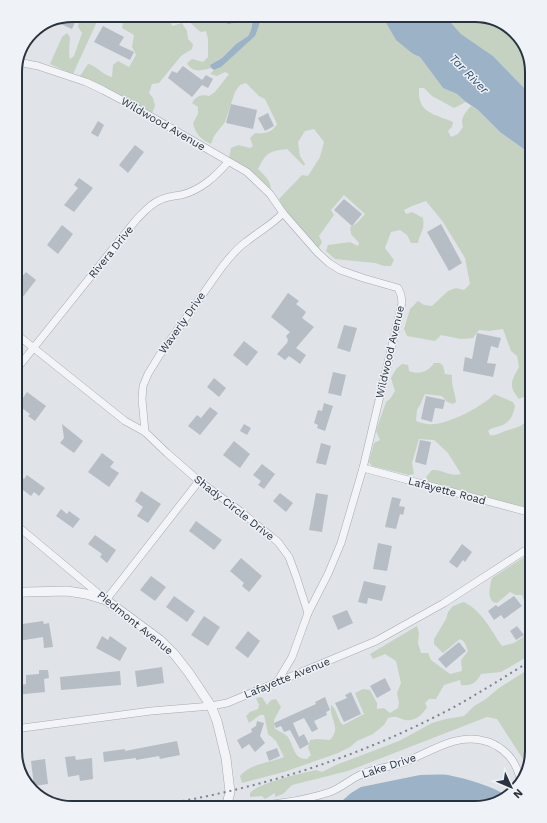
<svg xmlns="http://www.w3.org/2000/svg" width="547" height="823" font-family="'Work Sans',sans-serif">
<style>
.green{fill:#c6d2c1}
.water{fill:#9cb2c7}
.building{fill:#b7bdc5}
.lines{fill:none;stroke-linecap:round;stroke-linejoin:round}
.minor-casing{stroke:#a5aab2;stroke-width:8}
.tertiary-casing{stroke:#a5aab2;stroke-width:10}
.minor{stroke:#f3f4f7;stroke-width:7}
.tertiary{stroke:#f3f4f7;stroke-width:9}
.rail{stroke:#7a8391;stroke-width:2;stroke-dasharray:2 4;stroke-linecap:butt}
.labels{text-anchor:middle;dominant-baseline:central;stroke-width:3;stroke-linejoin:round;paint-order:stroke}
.street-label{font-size:11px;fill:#29323f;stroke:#eff2f6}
.water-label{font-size:12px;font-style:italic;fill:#355172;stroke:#eff2f6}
.rim{fill:none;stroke:#29323f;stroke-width:2}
</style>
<rect width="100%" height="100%" fill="#e0e3e8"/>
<g class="green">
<polygon points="75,15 100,15 73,74 50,64 62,37 67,33 70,37 69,53 70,59 74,56 82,33 78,27 79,20"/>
<path d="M120,15H169L172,26L182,23L187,31L188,39L193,44L192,49L181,56L159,83L152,84L149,93L153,98L155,106L152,113L106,87L80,76L88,64C96,65 102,75 112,77L113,65L118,61L129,67L136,55L132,47L134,35L122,28L124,18Z"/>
<path d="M181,15H223L224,21L241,19L242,15H254L251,30L248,36L236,44L222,58L210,65L211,68C201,71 192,73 187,63L192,59L203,62L208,57V39L206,31L201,32C193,27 189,19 181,15Z"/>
<path d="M263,15H377L385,21L396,39L413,54L420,57L443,88L457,94L466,102L454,108L432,96L424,88H419C417,113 434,114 453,122L452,127L448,131L451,137L458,134L463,127C460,118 465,113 471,106L478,110L500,132L532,155V396L528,395L519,399C508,385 511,382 519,367L517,356L511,351L503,329L489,331L479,330L473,338L461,339L441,335L435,341L407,336L404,329L410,309L418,301L424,305L432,306L448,291L456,288L464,290L470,284L465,258L443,222L426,201L412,206L404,210L406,214L412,212L423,218C425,231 420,232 418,243H411L407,235L400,230L391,232L385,248L394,260L391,266H384L375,263L335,259L326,251L328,245L350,242L358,246L359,243L351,234L350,227L357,223L365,214L344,195L331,210L334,215L319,236L322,242L318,249L286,213L279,199L302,175L308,176L320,157L324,142L314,129L305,131L298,142L300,156L305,164L304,166L287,149C269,151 266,153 258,169C264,175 271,181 271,189C258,177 245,166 229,158L231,148L238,145L250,148L253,146L250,138L255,133C264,134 272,133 277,124L265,99L259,96L246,83L240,85L235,92L225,122L214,136L211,144C201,140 195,133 193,123L198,114V107L192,103C196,96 201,94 209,96L215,92L229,74L225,72L217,76L210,74L214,70L221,67L262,22Z"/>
<polygon points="444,15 478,15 504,23 524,44 532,72 532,96 493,56 461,34"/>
<path d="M434,363H440L443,366L445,374L452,375C451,385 455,392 456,402L453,404L447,402L442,396L425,394L420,405L417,410L416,421C421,423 428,425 434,424C450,423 484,406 494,394L513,402L515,406C513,416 510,423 500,426C495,428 492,427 488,431L490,435C497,436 499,433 505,431C518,427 522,427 532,416V510L429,482L426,477L432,470C443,469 449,477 461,474L448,453L434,440L419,439L412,463L414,474L409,475L372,466L369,462L374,443L380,440L376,431L386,402L390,399L395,391L391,378L396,369L402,364L408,365L409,371C419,375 428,372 434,363Z"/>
<path d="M532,552V654L501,672L481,674C476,683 472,686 461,685L460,680L444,685L436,699H429L425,703L427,707C423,715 414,722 405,720C397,718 398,715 388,718L384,725L373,734L357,741L350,747L338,753L284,772L242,783L240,776C251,763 270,763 284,757L276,741L268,734L264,715H260L249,723L246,716L250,712L258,709L259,705L256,698L262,697L267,705L271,700L276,699L281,707L274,720L275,729C279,731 284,733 287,736C294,744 293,760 307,759L311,755L308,748L310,740L317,739L330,740C342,727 329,720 331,705C338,710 337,720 343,725L364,714L355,693L363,689L370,690L377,703V709L384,708L390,713L398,708L399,703L397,693L401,683L396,661L385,654L373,659L370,654L417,626L419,633L418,643L421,653H428L431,660L450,674L462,671L461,660L468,651C466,646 465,641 460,639L443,653L434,644V639L446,619L448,612L453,606L464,602C483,612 490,629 502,646L514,643L526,635L524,628L527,623L526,618V605L522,595H516L510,592L497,603L493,602C487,596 490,586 492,578Z"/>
<path d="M532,667V751L528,767L497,719L487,717L348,771L292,785L283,794L275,797V793L265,799L262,796L250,797V793C260,782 300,774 316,770L322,772L336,765L399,741L432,723L446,719L464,716L474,706L486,699L499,688Z"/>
</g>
<g class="water">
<path d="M223,15H242C240,22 235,23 228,24L224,21Z"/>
<polygon points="254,15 263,15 255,36 221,67 214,70 211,68 210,65 222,58 236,44 248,36 251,30"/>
<polygon points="377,15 444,15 461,34 493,56 532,96 532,155 500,132 478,110 466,102 457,94 443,88 420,57 413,54 396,40 385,21"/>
<path d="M420,775C429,775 439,774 448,775C468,779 491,786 508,796L503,800L475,808H334L351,793L361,787Z"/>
</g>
<g class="building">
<polygon points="68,17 76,20 72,29 56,22"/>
<polygon points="103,26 124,37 119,45 134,52 130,60 94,42"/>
<polygon points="183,66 202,80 206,75 213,79 208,88 202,85 192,97 168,78 172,71 177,73"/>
<polygon points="231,104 257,110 253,129 226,123"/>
<polygon points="268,113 274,126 265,131 258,118"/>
<polygon points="98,121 104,125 98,137 91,133"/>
<polygon points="135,145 144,152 128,173 119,165"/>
<polygon points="79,178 93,188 74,212 64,205 78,188 74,185"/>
<polygon points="344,199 362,214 352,226 334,210"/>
<polygon points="441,224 462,263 449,271 427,232"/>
<polygon points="62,225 73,234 58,254 47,245"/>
<polygon points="26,272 36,280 22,298 15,293 15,280 18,276 21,278"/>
<polygon points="288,293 299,301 296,304 306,312 302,318 314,327 296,348 306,355 300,364 289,356 285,360 277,354 287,343 288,340 286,336 290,332 271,317"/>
<polygon points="344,325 357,328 350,352 337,348"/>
<polygon points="477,333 501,338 498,348 491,346 487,363 496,364 493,377 463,371 465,357 472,359"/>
<polygon points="244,341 258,352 247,366 233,355"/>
<polygon points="333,372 346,375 341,396 328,393"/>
<polygon points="214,378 226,388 219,397 207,387"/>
<polygon points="27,392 46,406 35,421 28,416 30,414 18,405"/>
<polygon points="426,396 445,400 443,409 435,408 432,422 421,419"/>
<polygon points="324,403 333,406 325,431 317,428 318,425 314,423 318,410 322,411"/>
<polygon points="210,407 218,413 200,435 188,426 197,415 201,418"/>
<polygon points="62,424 83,441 74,453 60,443 64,438"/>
<polygon points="244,424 251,428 247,435 240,431"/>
<polygon points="420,440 431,442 426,465 415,462"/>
<polygon points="234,441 250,454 240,468 223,455"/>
<polygon points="321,443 331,446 326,465 316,463"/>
<polygon points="102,453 114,462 110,467 119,473 109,487 88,472"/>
<polygon points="262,464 275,474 264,489 258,485 261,481 253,475"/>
<polygon points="19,475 24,479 27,475 45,488 39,496 34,492 31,496 15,484 15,480"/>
<polygon points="141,491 161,504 148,523 137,516 143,507 135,501"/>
<polygon points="280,493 293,503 286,512 273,501"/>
<polygon points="316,493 328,495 322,532 309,530"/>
<polygon points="392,497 401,499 399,506 405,507 403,515 400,514 396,529 385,527"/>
<polygon points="61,509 67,514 69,511 80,519 73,528 56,516"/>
<polygon points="196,521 222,540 214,550 189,531"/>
<polygon points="95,535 116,550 107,563 100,557 102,554 88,544"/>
<polygon points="378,543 392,546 387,571 373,569"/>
<polygon points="462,544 472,552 465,562 463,560 457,568 449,562"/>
<polygon points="241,558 262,576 249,592 242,586 244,583 230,571"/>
<polygon points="151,576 166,587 155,601 140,590"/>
<polygon points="364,581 386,586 382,601 368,598 367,604 358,602"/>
<polygon points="174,596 195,611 187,622 166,607"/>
<polygon points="514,596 522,606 504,619 501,615 494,620 488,611 496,605 498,607"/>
<polygon points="347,610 353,623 338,630 332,616"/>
<polygon points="204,616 220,627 208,646 191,635"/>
<polygon points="43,621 44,624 49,623 53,647 44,648 43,637 18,641 16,625"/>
<polygon points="517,626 524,635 516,640 510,631"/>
<polygon points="248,631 260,641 248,658 235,648"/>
<polygon points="102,636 108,640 110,636 127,648 120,661 96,648"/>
<polygon points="459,642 466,651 446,668 438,659"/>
<polygon points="162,667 164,683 137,687 135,671"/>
<polygon points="39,670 48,670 49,678 44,679 45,692 15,695 15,686 26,684 26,675 39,674"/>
<polygon points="120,671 121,685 61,690 60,677"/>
<polygon points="385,678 391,690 377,698 370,686"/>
<polygon points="351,692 361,714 344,722 335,703 347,698 345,695"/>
<polygon points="325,697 330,710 326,712 327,715 314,721 318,729 312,732 304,718 293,723 299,737 304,734 309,744 300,749 290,730 284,732 281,726 276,728 274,723 316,704 315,702"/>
<polygon points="257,721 264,723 260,736 265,743 255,752 249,744 242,749 237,740 252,732 251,729 256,726"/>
<polygon points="177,741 180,755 160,759 159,756 136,760 136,758 104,762 103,752 125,749 125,751"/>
<polygon points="277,748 280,756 269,761 266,752"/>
<polygon points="75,756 76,760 92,758 93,779 80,781 79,775 68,777 65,757"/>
<polygon points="45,759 48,784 34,786 31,761"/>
</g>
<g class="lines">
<g class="minor-casing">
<g id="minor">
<polyline points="18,62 38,66 86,82 103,90 131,105 247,172 270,194 283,213 318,253 329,263 340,270 363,278 398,288 401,295 402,303 363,468 341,543 328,574 308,613 292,657 277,682"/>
<polyline points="15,333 125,421 145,432 167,453 199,481 240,511 278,542 289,557 296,576 308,613"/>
<path d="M15,371L136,220C143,213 150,204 160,200C166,197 173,196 181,195C201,190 215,177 228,162"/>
<path d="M145,432L142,399L143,386L148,374L159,356L222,267C229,258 237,248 246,242C258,232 272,225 283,213"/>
<polyline points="363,468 532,513"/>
<polyline points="15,524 106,600 199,481"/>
<polyline points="15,729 151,711 211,706 227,703 376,641 444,603 532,546"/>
<path d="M237,808C268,805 300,802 330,792C339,789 347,782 356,777C370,769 386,768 402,763C428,754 455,732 485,741C497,744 510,754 515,765C518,770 519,776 522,782"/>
</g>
</g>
<g class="tertiary-casing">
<polyline id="tertiary" points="15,593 26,592 67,591 86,594 106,600 160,640 175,655 189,673 211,706 217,721 226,758 230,792 226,808"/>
</g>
<use href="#minor" class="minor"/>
<use href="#tertiary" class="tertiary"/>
<path class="rail" d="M141,808C250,792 357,759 454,707C481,692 506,676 532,660"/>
</g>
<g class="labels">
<g class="street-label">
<text transform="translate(163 124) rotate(30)">Wildwood Avenue</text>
<text transform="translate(111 252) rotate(-51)">Rivera Drive</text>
<text transform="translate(182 323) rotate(-55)">Waverly Drive</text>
<text transform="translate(390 352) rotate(-77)">Wildwood Avenue</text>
<text transform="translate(447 491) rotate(15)">Lafayette Road</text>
<text transform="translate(234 508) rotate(38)">Shady Circle Drive</text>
<text transform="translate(135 623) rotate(39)">Piedmont Avenue</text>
<text transform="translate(287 678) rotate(-22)">Lafayette Avenue</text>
<text transform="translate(389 766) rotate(-18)">Lake Drive</text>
</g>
<g class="water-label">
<text transform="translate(469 74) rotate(45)">Tar River</text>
</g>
</g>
<path d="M0 0H547V823H0ZM72 22H475A50 50 0 0 1 525 72V751A50 50 0 0 1 475 801H72A50 50 0 0 1 22 751V72A50 50 0 0 1 72 22Z" fill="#eff2f6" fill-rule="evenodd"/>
<path class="rim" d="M72 22H475A50 50 0 0 1 525 72V751A50 50 0 0 1 475 801H72A50 50 0 0 1 22 751V72A50 50 0 0 1 72 22Z"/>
<g transform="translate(511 787) rotate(134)" stroke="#eff2f6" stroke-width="3" paint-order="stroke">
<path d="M0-3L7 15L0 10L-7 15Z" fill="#29323f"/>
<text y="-6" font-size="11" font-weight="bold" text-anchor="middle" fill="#29323f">N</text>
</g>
</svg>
